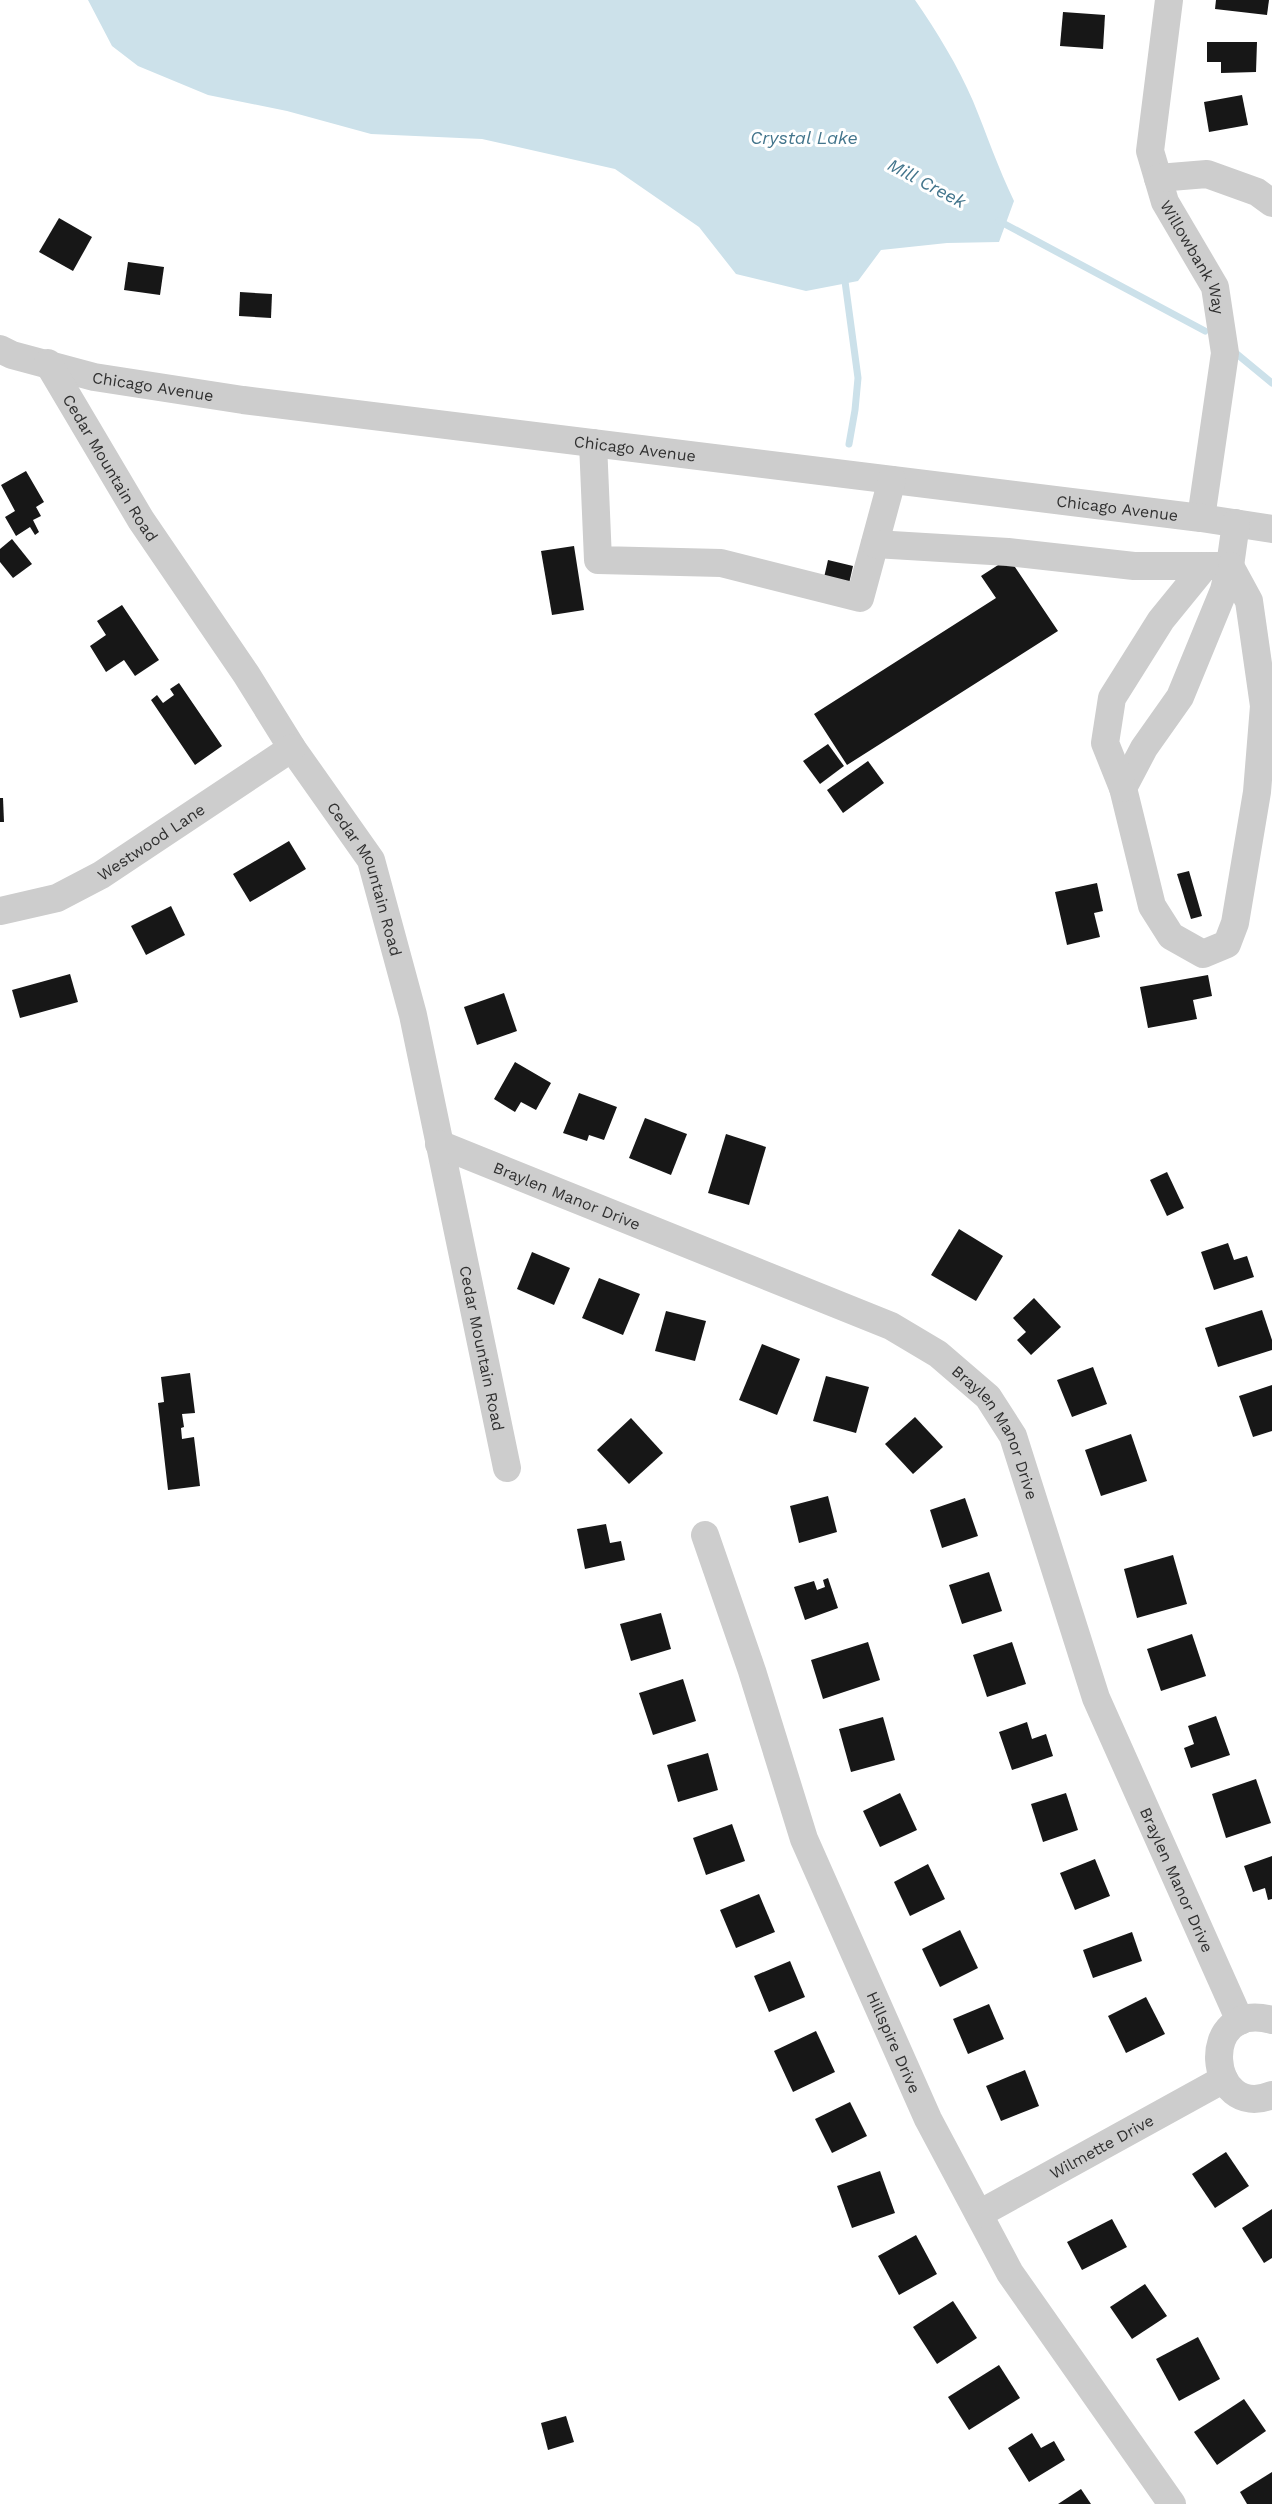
<svg xmlns="http://www.w3.org/2000/svg" width="1272" height="2504" font-family="'Work Sans',sans-serif">
<style>
.water{fill:#cce1ea}
.lines{fill:none;stroke-linecap:round;stroke-linejoin:round}
.stream{stroke:#cce1ea;stroke-width:7}
.building{fill:#171717}
.minor{stroke:#cdcdcd;stroke-width:28}
.labels{text-anchor:middle;dominant-baseline:central;stroke-width:6;stroke-linejoin:round;paint-order:stroke}
.street-label{font-size:16px;fill:#303030;stroke:#fff}
.water-label{font-size:18px;font-style:italic;fill:#43758c;stroke:#fff}
</style>
<rect width="100%" height="100%" fill="#fff"/>
<path class="water" d="M88,0H915C937,32 958,66 973,101C987,135 998,168 1014,201L999,242L947,243L881,250L858,281L806,291L736,274L699,227L615,169L482,139L371,134L287,111L208,95L138,66L112,46Z"/>
<g class="lines">
<g class="stream">
<polyline points="999,221 1205,331"/>
<polyline points="844,274 858,378 855,410 849,444"/>
<polyline points="1232,350 1272,383"/>
</g>
</g>
<g class="building">
<polygon points="1216,0 1269,0 1267,15 1215,9"/>
<polygon points="1063,12 1105,15 1103,49 1060,46"/>
<polygon points="1207,42 1257,42 1256,72 1221,73 1221,62 1207,62"/>
<polygon points="1242,95 1248,125 1209,132 1204,102"/>
<polygon points="59,218 92,237 73,271 39,252"/>
<polygon points="128,262 164,267 160,295 124,290"/>
<polygon points="240,292 272,294 271,318 239,316"/>
<polygon points="26,471 44,502 36,507 41,516 33,520 39,532 35,535 30,527 16,536 5,517 15,511 1,485"/>
<polygon points="12,539 32,564 13,578 0,562 0,549"/>
<polygon points="574,546 584,610 552,615 541,551"/>
<polygon points="1009,558 1058,631 847,765 814,714 996,598 981,576"/>
<polygon points="828,560 853,566 848,588 823,582"/>
<polygon points="122,605 159,660 135,676 124,660 106,672 90,646 106,635 97,621"/>
<polygon points="179,683 222,746 195,765 151,700 157,695 163,703 174,695 170,689"/>
<polygon points="828,744 844,766 820,784 803,761"/>
<polygon points="868,761 884,783 843,813 827,790"/>
<polygon points="0,798 3,798 4,822 0,822"/>
<polygon points="289,841 306,869 250,902 233,874"/>
<polygon points="1189,871 1202,916 1191,919 1177,874"/>
<polygon points="1097,883 1103,911 1094,913 1100,937 1067,945 1055,892"/>
<polygon points="171,906 185,935 146,955 131,926"/>
<polygon points="70,974 78,1002 20,1018 12,990"/>
<polygon points="1208,975 1212,996 1193,1000 1197,1019 1148,1028 1140,987"/>
<polygon points="504,993 517,1031 477,1045 464,1007"/>
<polygon points="515,1062 551,1083 536,1110 521,1102 515,1112 494,1099"/>
<polygon points="579,1093 617,1107 604,1140 589,1135 587,1141 563,1133"/>
<polygon points="645,1118 687,1134 671,1175 629,1158"/>
<polygon points="726,1134 766,1147 749,1205 708,1193"/>
<polygon points="1167,1172 1184,1208 1167,1216 1150,1180"/>
<polygon points="959,1229 1003,1256 976,1301 931,1275"/>
<polygon points="1228,1243 1234,1260 1247,1256 1254,1277 1214,1290 1201,1252"/>
<polygon points="532,1252 570,1268 554,1305 517,1289"/>
<polygon points="599,1278 640,1294 623,1335 582,1318"/>
<polygon points="1034,1298 1061,1327 1031,1355 1017,1340 1026,1332 1013,1318"/>
<polygon points="1262,1310 1272,1340 1272,1350 1218,1367 1205,1328"/>
<polygon points="666,1311 706,1321 695,1361 655,1351"/>
<polygon points="762,1344 800,1359 777,1415 739,1400"/>
<polygon points="1093,1367 1107,1404 1072,1417 1057,1380"/>
<polygon points="190,1373 195,1413 182,1414 184,1427 181,1428 182,1439 194,1437 200,1486 168,1490 158,1403 164,1402 161,1377"/>
<polygon points="826,1376 869,1387 856,1433 813,1421"/>
<polygon points="1272,1385 1272,1431 1253,1437 1239,1396"/>
<polygon points="915,1417 943,1447 913,1474 885,1444"/>
<polygon points="631,1418 663,1453 629,1484 597,1450"/>
<polygon points="1131,1434 1147,1481 1101,1496 1085,1450"/>
<polygon points="828,1496 837,1532 799,1543 790,1506"/>
<polygon points="965,1498 978,1536 942,1548 930,1510"/>
<polygon points="606,1524 610,1543 621,1541 625,1560 585,1569 577,1529"/>
<polygon points="1173,1555 1187,1604 1137,1618 1124,1569"/>
<polygon points="989,1572 1002,1611 962,1624 949,1585"/>
<polygon points="828,1578 838,1608 805,1620 794,1587 814,1581 817,1590 825,1587 823,1580"/>
<polygon points="661,1613 671,1649 631,1661 620,1624"/>
<polygon points="1192,1634 1206,1676 1161,1691 1147,1649"/>
<polygon points="868,1642 880,1680 823,1699 811,1660"/>
<polygon points="1012,1642 1026,1684 987,1697 973,1655"/>
<polygon points="683,1679 696,1721 653,1735 639,1693"/>
<polygon points="1216,1716 1230,1755 1191,1768 1184,1748 1194,1744 1188,1726"/>
<polygon points="883,1717 895,1760 851,1772 839,1729"/>
<polygon points="1027,1722 1032,1739 1046,1734 1053,1756 1012,1770 999,1732"/>
<polygon points="708,1753 718,1790 678,1802 667,1765"/>
<polygon points="1256,1779 1271,1823 1226,1838 1212,1794"/>
<polygon points="900,1793 917,1830 880,1847 863,1811"/>
<polygon points="1066,1793 1078,1830 1043,1842 1031,1804"/>
<polygon points="732,1824 745,1861 706,1875 693,1838"/>
<polygon points="1272,1856 1272,1899 1268,1900 1265,1888 1253,1892 1244,1866"/>
<polygon points="1095,1859 1110,1896 1075,1910 1060,1873"/>
<polygon points="928,1864 945,1899 910,1916 894,1882"/>
<polygon points="759,1894 775,1932 736,1948 720,1910"/>
<polygon points="960,1930 978,1968 940,1987 922,1949"/>
<polygon points="1132,1932 1142,1961 1093,1978 1083,1950"/>
<polygon points="790,1961 805,1997 769,2012 754,1976"/>
<polygon points="1146,1997 1165,2034 1126,2053 1108,2016"/>
<polygon points="989,2004 1004,2039 968,2054 953,2019"/>
<polygon points="816,2031 835,2072 793,2092 774,2051"/>
<polygon points="1025,2070 1039,2106 1001,2121 986,2086"/>
<polygon points="850,2102 867,2136 832,2153 815,2119"/>
<polygon points="1226,2152 1249,2186 1215,2208 1192,2174"/>
<polygon points="880,2171 895,2213 852,2228 837,2186"/>
<polygon points="1272,2209 1272,2258 1264,2263 1242,2228"/>
<polygon points="1112,2219 1127,2247 1082,2270 1067,2242"/>
<polygon points="916,2235 937,2274 899,2295 878,2256"/>
<polygon points="1145,2284 1167,2316 1132,2339 1110,2307"/>
<polygon points="953,2301 977,2338 937,2364 913,2327"/>
<polygon points="1198,2337 1220,2379 1179,2401 1156,2359"/>
<polygon points="999,2365 1020,2398 969,2430 948,2397"/>
<polygon points="1244,2399 1266,2431 1217,2465 1194,2432"/>
<polygon points="566,2416 574,2442 548,2450 541,2423"/>
<polygon points="1032,2433 1041,2448 1054,2441 1065,2460 1029,2482 1008,2448"/>
<polygon points="1272,2472 1272,2504 1247,2504 1240,2492"/>
<polygon points="1081,2489 1091,2504 1058,2504"/>
</g>
<g class="lines">
<g class="minor">
<path id="s1" d="M1169,0L1150,151L1165,202L1215,287L1225,353L1201,518"/>
<polyline points="1158,178 1207,174 1257,192 1272,203"/>
<path id="s2" d="M0,349L12,355L94,377L243,400L1201,518L1272,529"/>
<path id="s3" d="M48,363L141,520L246,674L292,748L371,860L413,1015L507,1468"/>
<polyline points="593,443 598,560 721,563 860,598 892,480"/>
<polyline points="875,544 1008,552 1134,566 1230,566 1236,523"/>
<polygon points="1230,566 1249,601 1264,706 1257,792 1235,923 1227,944 1203,954 1171,936 1152,906 1123,788 1144,748 1180,697 1224,590"/>
<polyline points="1123,788 1105,743 1112,698 1161,620 1205,566"/>
<path id="s4" d="M0,911L57,898L101,875L292,748"/>
<path id="s5" d="M439,1144L891,1326L938,1354L988,1397L1013,1436L1096,1698L1240,2021"/>
<path id="s6" d="M705,1535L752,1671L804,1839L928,2119L1010,2273L1172,2504"/>
<path d="M1272,2020C1196,1999 1207,2122 1272,2095"/>
<path id="s7" d="M979,2214L1224,2079"/>
</g>
</g>
<g class="labels">
<g class="street-label">
<text stroke="none"><textPath href="#s1" startOffset="268">Willowbank Way</textPath></text>
<text stroke="none"><textPath href="#s2" startOffset="158">Chicago Avenue</textPath></text>
<text stroke="none"><textPath href="#s2" startOffset="644">Chicago Avenue</textPath></text>
<text stroke="none"><textPath href="#s3" startOffset="122">Cedar Mountain Road</textPath></text>
<text stroke="none"><textPath href="#s2" startOffset="1130">Chicago Avenue</textPath></text>
<text stroke="none"><textPath href="#s4" startOffset="168">Westwood Lane</textPath></text>
<text stroke="none"><textPath href="#s3" startOffset="608">Cedar Mountain Road</textPath></text>
<text stroke="none"><textPath href="#s5" startOffset="138">Braylen Manor Drive</textPath></text>
<text stroke="none"><textPath href="#s3" startOffset="1094">Cedar Mountain Road</textPath></text>
<text stroke="none"><textPath href="#s5" startOffset="642">Braylen Manor Drive</textPath></text>
<text stroke="none"><textPath href="#s5" startOffset="1128">Braylen Manor Drive</textPath></text>
<text stroke="none"><textPath href="#s6" startOffset="542">Hillspire Drive</textPath></text>
<text stroke="none"><textPath href="#s7" startOffset="140">Wilmette Drive</textPath></text>
</g>
<g class="water-label">
<text x="804" y="137">Crystal Lake</text>
<text transform="translate(927 183) rotate(28)">Mill Creek</text>
</g>
</g>
</svg>
